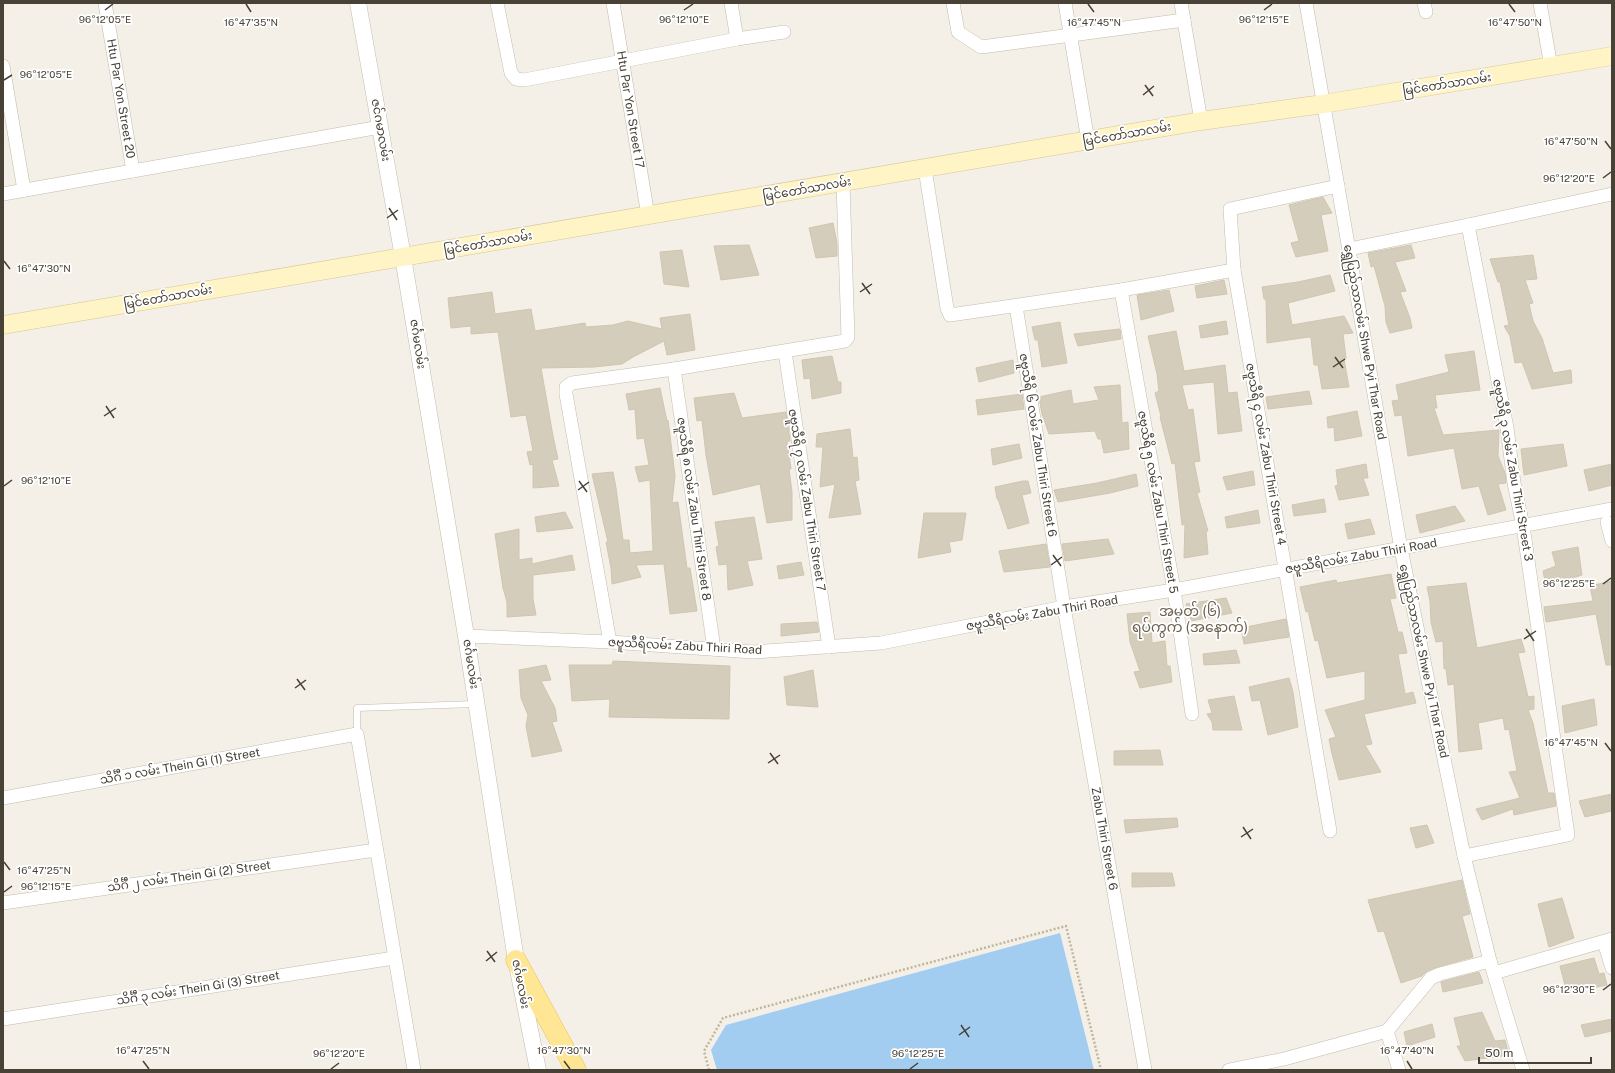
<svg xmlns="http://www.w3.org/2000/svg" width="1615" height="1073" font-family="'Public Sans','Noto Sans Myanmar',sans-serif">
<style>
.water{fill:#a2cdf1}
.building{fill:#d5cdbc;stroke:#d0c5af}
.lines{fill:none;stroke-linecap:round;stroke-linejoin:round}
.service-casing{stroke:#c2bcac;stroke-width:7}
.minor-casing{stroke:#c2bcac;stroke-width:14}
.tertiary-casing{stroke:#c2bcac;stroke-width:17}
.secondary-casing{stroke:#d4c796;stroke-width:19}
.primary-casing{stroke:#e5c563;stroke-width:21}
.path{stroke:#c1b69a;stroke-width:2.5;stroke-dasharray:2 2;stroke-linecap:butt}
.service{stroke:#fff;stroke-width:6}
.minor{stroke:#fff;stroke-width:13}
.tertiary{stroke:#fff;stroke-width:16}
.secondary{stroke:#fff4c5;stroke-width:18}
.primary{stroke:#ffe694;stroke-width:20}
.ticks{fill:none;stroke:#474136;stroke-width:1.5}
.labels{text-anchor:middle;dominant-baseline:central;stroke-width:3.5;stroke-linejoin:round;paint-order:stroke}
.street-label{font-size:12px;fill:#474136;stroke:#fff}
.quarter-label{font-size:14px;fill:#6a604d;stroke:#fff}
.ticks-label{font-size:10px;text-anchor:middle;fill:#474136;stroke:#fff;stroke-width:3.5;stroke-linejoin:round;paint-order:stroke}
</style>
<rect width="100%" height="100%" fill="#f4f0e7"/>
<polygon class="water" points="1060,933 1094,1070 717,1070 711,1050 726,1025"/>
<g class="building">
<polygon points="1323,197 1332,213 1321,215 1328,251 1296,257 1291,243 1299,241 1289,205"/>
<polygon points="833,223 837,243 837,256 816,258 809,228"/>
<polygon points="749,245 759,275 721,280 714,246"/>
<polygon points="1411,245 1415,258 1395,262 1406,291 1400,292 1410,318 1412,328 1390,333 1386,322 1385,306 1374,266 1371,267 1368,253"/>
<polygon points="682,250 689,287 664,284 660,252"/>
<polygon points="1533,255 1537,279 1525,280 1533,303 1529,304 1533,321 1542,338 1553,373 1571,370 1572,383 1532,389 1522,362 1515,363 1510,336 1504,326 1509,325 1500,282 1498,282 1490,259"/>
<polygon points="1330,275 1335,291 1288,303 1292,325 1344,316 1353,333 1343,334 1346,358 1344,359 1349,387 1322,389 1318,365 1314,365 1311,338 1309,337 1267,343 1266,299 1264,299 1262,287 1298,282"/>
<polygon points="1224,280 1227,294 1197,298 1195,286"/>
<polygon points="1169,290 1174,311 1141,320 1137,295"/>
<polygon points="492,292 495,314 531,309 535,331 585,323 586,327 613,325 628,321 662,329 660,318 690,314 695,350 667,355 664,341 633,357 622,364 594,367 541,368 553,436 558,459 552,460 559,486 533,488 533,464 530,465 527,452 533,451 526,415 511,417 498,332 471,334 471,326 451,328 448,298"/>
<polygon points="1226,321 1228,334 1201,338 1199,326"/>
<polygon points="1060,322 1067,363 1042,367 1038,340 1035,340 1032,327"/>
<polygon points="1120,329 1121,339 1078,346 1074,334"/>
<polygon points="1176,331 1184,371 1225,365 1228,393 1237,392 1242,431 1218,434 1214,382 1182,385 1188,410 1193,409 1200,461 1194,462 1200,492 1197,493 1208,531 1206,531 1208,554 1184,558 1185,524 1182,525 1175,463 1172,464 1160,417 1161,416 1155,393 1159,391 1157,374 1148,336"/>
<polygon points="1474,351 1480,390 1435,395 1437,408 1434,408 1443,435 1499,430 1498,456 1505,473 1506,483 1498,484 1506,510 1488,515 1479,486 1462,489 1454,448 1408,456 1402,415 1395,416 1392,401 1399,400 1396,385 1449,372 1445,355"/>
<polygon points="832,356 838,382 841,382 841,393 812,399 810,378 804,379 802,360"/>
<polygon points="1013,360 1014,373 979,382 976,368"/>
<polygon points="1120,385 1122,423 1128,422 1129,449 1104,453 1101,439 1098,439 1095,431 1049,434 1042,414 1039,397 1071,390 1073,404 1099,400 1094,387"/>
<polygon points="660,388 667,421 668,420 675,476 672,503 678,502 687,568 690,568 697,611 670,614 664,564 636,565 641,577 612,584 611,568 606,542 608,542 592,474 613,472 616,488 623,540 629,540 630,553 653,551 650,480 639,482 635,467 649,465 644,438 637,439 635,409 629,410 626,394"/>
<polygon points="1309,391 1312,404 1268,409 1266,397"/>
<polygon points="734,393 742,418 786,412 790,441 787,441 791,469 789,469 792,492 792,520 767,523 760,484 713,495 706,455 702,420 697,421 694,398"/>
<polygon points="1022,394 1024,409 978,415 976,400"/>
<polygon points="1357,411 1362,436 1335,441 1334,427 1328,428 1327,417"/>
<polygon points="850,429 853,458 857,457 859,480 855,481 861,514 829,518 835,484 820,487 823,447 816,447 817,434"/>
<polygon points="1019,444 1022,458 993,465 991,449"/>
<polygon points="1563,444 1567,466 1524,475 1521,449"/>
<polygon points="1366,464 1368,478 1363,478 1369,495 1339,500 1335,486 1338,485 1336,470"/>
<polygon points="1612,464 1612,485 1589,491 1584,470"/>
<polygon points="1253,471 1255,485 1227,490 1223,477"/>
<polygon points="1136,474 1138,486 1110,493 1058,502 1054,490 1097,483"/>
<polygon points="1023,481 1028,481 1031,493 1022,495 1029,523 1008,529 998,499 997,499 995,487"/>
<polygon points="1324,499 1326,512 1294,516 1292,505"/>
<polygon points="1455,506 1465,521 1420,533 1416,515"/>
<polygon points="1258,510 1260,523 1227,528 1225,517"/>
<polygon points="565,512 573,528 537,532 535,517"/>
<polygon points="924,513 966,513 962,540 949,542 951,552 918,558"/>
<polygon points="754,517 762,559 747,561 753,585 728,590 727,564 719,565 716,547 719,546 715,522"/>
<polygon points="1370,519 1375,534 1348,539 1345,524"/>
<polygon points="519,529 519,560 532,558 532,564 572,555 575,570 533,575 533,599 536,615 507,617 507,602 503,588 495,534"/>
<polygon points="1108,539 1114,554 1065,561 1062,544"/>
<polygon points="1046,544 1050,567 1004,572 999,551"/>
<polygon points="1578,547 1582,575 1546,586 1543,571 1556,566 1552,552"/>
<polygon points="801,562 804,575 779,579 777,566"/>
<polygon points="1391,574 1396,598 1390,599 1398,632 1402,632 1407,653 1398,654 1405,694 1413,692 1416,703 1364,714 1372,744 1365,745 1381,772 1339,780 1332,754 1329,739 1336,737 1325,710 1365,700 1365,671 1327,678 1318,640 1315,641 1308,611 1306,612 1300,587 1336,580 1337,583"/>
<polygon points="1612,581 1612,665 1606,665 1596,614 1546,622 1544,607 1593,601 1590,586"/>
<polygon points="1466,583 1477,648 1521,639 1525,652 1518,653 1528,697 1534,696 1534,709 1528,710 1533,723 1548,793 1554,793 1556,806 1514,815 1513,809 1482,820 1476,809 1520,798 1509,772 1517,771 1509,729 1505,730 1503,718 1478,723 1482,749 1459,752 1454,684 1448,685 1446,668 1444,669 1443,641 1436,642 1431,622 1430,601 1427,587"/>
<polygon points="1226,598 1232,613 1191,621 1186,604"/>
<polygon points="1150,612 1152,643 1165,641 1167,666 1170,666 1172,682 1140,688 1134,672 1140,671 1130,642 1127,614"/>
<polygon points="1286,619 1289,637 1244,644 1241,628"/>
<polygon points="817,622 819,632 781,636 781,624"/>
<polygon points="1236,650 1240,663 1204,665 1203,654"/>
<polygon points="613,661 730,666 729,719 609,717 610,699 572,701 569,665 612,665"/>
<polygon points="546,665 551,680 541,681 555,708 557,721 552,722 562,751 532,757 526,726 528,715 521,698 519,670"/>
<polygon points="813,670 818,707 787,705 784,677"/>
<polygon points="1289,678 1293,692 1298,727 1268,735 1260,700 1252,701 1249,687"/>
<polygon points="1234,696 1242,730 1213,730 1212,722 1207,714 1212,713 1208,700"/>
<polygon points="1594,699 1597,725 1565,733 1562,706"/>
<polygon points="1160,750 1163,765 1114,765 1114,751"/>
<polygon points="1612,794 1612,811 1585,817 1579,801"/>
<polygon points="1177,818 1178,827 1126,833 1124,820"/>
<polygon points="1427,825 1434,843 1416,848 1410,828"/>
<polygon points="1132,873 1172,873 1175,886 1132,887"/>
<polygon points="1462,880 1470,914 1462,916 1473,957 1437,967 1427,971 1422,976 1401,983 1384,931 1378,932 1368,900"/>
<polygon points="1562,898 1574,938 1549,947 1538,904"/>
<polygon points="1594,958 1599,974 1604,973 1607,985 1567,993 1560,966"/>
<polygon points="1479,972 1483,983 1443,992 1441,982"/>
<polygon points="1482,1012 1495,1041 1505,1040 1509,1055 1465,1061 1457,1046 1461,1046 1454,1018"/>
<polygon points="1612,1019 1612,1031 1585,1037 1581,1025"/>
<polygon points="1432,1024 1435,1037 1407,1046 1404,1032"/>
</g>
<g class="lines">
<g class="service-casing">
<polyline id="service" points="357,734 357,708 475,704"/>
</g>
<g class="minor-casing">
<g id="minor">
<path id="s1" d="M105,3L133,171"/>
<polyline points="497,3 511,73 516,79 524,80 737,39 784,32"/>
<path id="s2" d="M613,3L648,216"/>
<polyline points="731,3 737,39"/>
<polyline points="953,3 958,32 981,47 1184,20"/>
<polyline points="1065,3 1088,141"/>
<polyline points="1181,3 1201,121"/>
<polyline points="1306,3 1401,549 1464,856 1490,961 1523,1070"/>
<polyline points="1424,3 1426,12"/>
<polyline points="1540,3 1551,67"/>
<polyline points="3,66 24,190"/>
<polyline points="925,169 947,308 950,315 1121,290 1234,270"/>
<polyline points="3,194 380,127"/>
<polyline points="1349,249 1468,225 1612,194"/>
<polyline points="1121,290 1174,590 1192,714"/>
<path id="s3" d="M1016,306L1064,607L1145,1070"/>
<polyline points="785,352 829,647"/>
<polyline points="674,369 714,649"/>
<polyline points="1607,522 1612,541"/>
<polyline points="466,636 610,642 753,652 881,643 1064,607 1174,590 1612,509"/>
<polyline points="610,642 566,394 566,387 572,383 674,369 845,341 848,337 843,183"/>
<polyline points="3,798 357,734 414,1070"/>
<polyline points="1330,831 1234,270 1230,209 1338,186"/>
<polyline points="1464,856 1568,835 1523,526 1514,483 1507,428 1468,225"/>
<polyline points="3,903 376,850"/>
<polyline points="1604,942 1612,968"/>
<polyline points="1494,973 1612,939"/>
<polyline points="3,1019 394,958"/>
<polyline points="1387,1031 1399,1070"/>
<polyline points="1229,1070 1284,1059 1387,1031 1431,978 1440,974 1490,961"/>
</g>
</g>
<g class="tertiary-casing">
<polyline id="tertiary" points="358,3 403,257 466,636 516,960 538,1070"/>
</g>
<g class="secondary-casing">
<polyline id="secondary" points="3,325 1201,121 1323,104 1612,56"/>
</g>
<g class="primary-casing">
<polyline id="primary" points="516,960 576,1070"/>
</g>
<polyline class="path" points="709,1070 704,1051 723,1018 1066,926 1101,1070"/>
<use href="#service" class="service"/>
<use href="#minor" class="minor"/>
<use href="#tertiary" class="tertiary"/>
<use href="#secondary" class="secondary"/>
<use href="#primary" class="primary"/>
</g>
<path class="ticks" d="M246,4L251,12M1088,4L1094,12M1509,4L1515,12M105,10L113,4M684,10L693,4M1264,10L1272,4M4,80L12,75M1145,85L1153,96M1143,95L1154,86M1605,141L1611,149M1603,178L1611,172M389,208L397,220M387,218L398,210M4,261L10,269M862,283L870,294M860,292L872,284M1335,357L1343,368M1333,367L1345,359M106,406L114,418M104,416L116,408M579,481L587,492M4,486L12,480M578,490L589,482M1053,555L1061,566M1051,565L1062,557M1603,584L1611,578M1526,629L1534,641M1524,639L1536,631M297,679L305,690M295,688L306,680M1605,743L1611,751M770,753L778,764M768,763L780,755M1243,827L1251,839M1241,837L1253,829M4,862L10,870M4,892L12,886M487,951L495,962M486,961L497,952M1603,990L1611,984M961,1025L969,1037M959,1035L970,1027M143,1061L149,1069M564,1061L570,1069M1407,1061L1412,1069M331,1069L339,1063M910,1069L918,1063"/>
<g class="labels">
<g class="street-label">
<text transform="translate(1447 84) rotate(-9)">မြင်တော်သာလမ်း</text>
<text stroke="none"><textPath href="#s1" startOffset="97">Htu Par Yon Street 20</textPath></text>
<text stroke="none"><textPath href="#s2" startOffset="108">Htu Par Yon Street 17</textPath></text>
<text transform="translate(381 130) rotate(80)">ဇင်ဂမာလမ်း</text>
<text transform="translate(1127 134) rotate(-10)">မြင်တော်သာလမ်း</text>
<text transform="translate(807 189) rotate(-10)">မြင်တော်သာလမ်း</text>
<text transform="translate(488 243) rotate(-10)">မြင်တော်သာလမ်း</text>
<text transform="translate(168 297) rotate(-10)">မြင်တော်သာလမ်း</text>
<text transform="translate(1365 342) rotate(80)">ရွှေပြည်သာလမ်း Shwe Pyi Thar Road</text>
<text transform="translate(418 344) rotate(81)">ဇင်္ဂမလမ်း</text>
<text transform="translate(1038 445) rotate(81)">ဇဗူသီရိ ၆ လမ်း Zabu Thiri Street 6</text>
<text transform="translate(1266 454) rotate(80)">ဇဗူသီရိ ၄ လမ်း Zabu Thiri Street 4</text>
<text transform="translate(1513 470) rotate(80)">ဇဗူသီရိ ၃ လမ်း Zabu Thiri Street 3</text>
<text transform="translate(807 500) rotate(81)">ဇဗူသီရိ ၇ လမ်း Zabu Thiri Street 7</text>
<text transform="translate(1158 502) rotate(80)">ဇဗူသီရိ ၅ လမ်း Zabu Thiri Street 5</text>
<text transform="translate(694 509) rotate(82)">ဇဗူသီရိ ၈ လမ်း Zabu Thiri Street 8</text>
<text transform="translate(1361 556) rotate(-10)">ဇဗူသီရိလမ်း Zabu Thiri Road</text>
<text transform="translate(1042 613) rotate(-10)">ဇဗူသီရိလမ်း Zabu Thiri Road</text>
<text transform="translate(685 646) rotate(3)">ဇဗူသီရိလမ်း Zabu Thiri Road</text>
<text transform="translate(1424 661) rotate(78)">ရွှေပြည်သာလမ်း Shwe Pyi Thar Road</text>
<text transform="translate(471 664) rotate(81)">ဇင်္ဂမလမ်း</text>
<text transform="translate(180 766) rotate(-10)">သိင်္ဂီ ၁ လမ်း Thein Gi (1) Street</text>
<text stroke="none"><textPath href="#s3" startOffset="540">Zabu Thiri Street 6</textPath></text>
<text transform="translate(189 876) rotate(-8)">သိင်္ဂီ ၂ လမ်း Thein Gi (2) Street</text>
<text transform="translate(521 984) rotate(79)">ဇင်္ဂမလမ်း</text>
<text transform="translate(198 988) rotate(-9)">သိင်္ဂီ ၃ လမ်း Thein Gi (3) Street</text>
</g>
<g class="quarter-label">
<text x="1190" y="611">အမှတ် (၆)<tspan x="1190" dy="16">ရပ်ကွက် (အနောက်)</tspan></text>
</g>
</g>
<g class="ticks-label">
<text x="105" y="23">96°12'05"E</text>
<text x="684" y="23">96°12'10"E</text>
<text x="1264" y="23">96°12'15"E</text>
<text x="251" y="26">16°47'35"N</text>
<text x="1094" y="26">16°47'45"N</text>
<text x="1515" y="26">16°47'50"N</text>
<text x="46" y="78">96°12'05"E</text>
<text x="1571" y="145">16°47'50"N</text>
<text x="1569" y="182">96°12'20"E</text>
<text x="44" y="272">16°47'30"N</text>
<text x="46" y="484">96°12'10"E</text>
<text x="1569" y="587">96°12'25"E</text>
<text x="1571" y="746">16°47'45"N</text>
<text x="44" y="874">16°47'25"N</text>
<text x="46" y="890">96°12'15"E</text>
<text x="1569" y="993">96°12'30"E</text>
<text x="143" y="1054">16°47'25"N</text>
<text x="564" y="1054">16°47'30"N</text>
<text x="1407" y="1054">16°47'40"N</text>
<text x="339" y="1057">96°12'20"E</text>
<text x="918" y="1057">96°12'25"E</text>
</g>
<rect width="1615" height="1073" fill="none" stroke="#474136" stroke-width="8"/>
<path d="M1479 1057v6h112v-6" fill="none" stroke="#474136" stroke-width="2"/>
<text x="1485" y="1057" font-size="12" fill="#474136" stroke="#ffffff" stroke-width="3" paint-order="stroke">50 m</text>
</svg>
